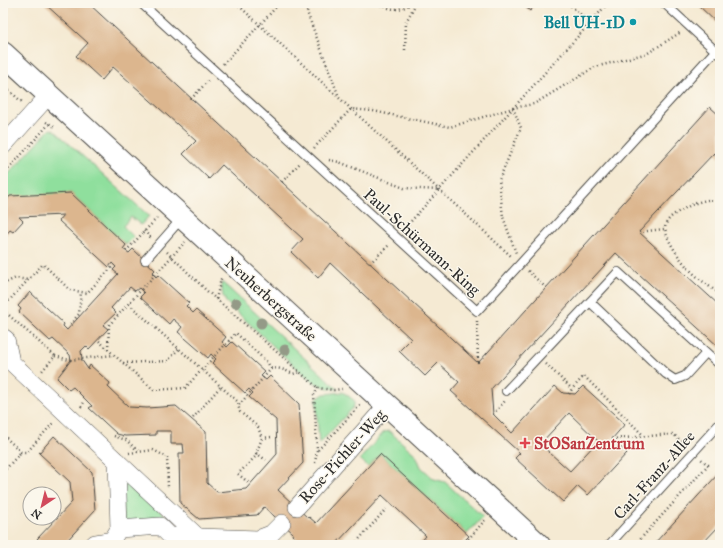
<svg xmlns="http://www.w3.org/2000/svg" width="723" height="548" font-family="'IM FELL Great Primer',serif">
<style>
.green{fill:#8fdf9d;stroke:#5d8564}
.building{fill:#dcb68e;fill-rule:evenodd}
.lines{fill:none;stroke-linecap:round;stroke-linejoin:round}
.lane-casing{stroke:#494844;stroke-width:10}
.street-casing{stroke:#494844;stroke-width:18}
.secondary-casing{stroke:#494844;stroke-width:24}
.path{stroke:#494844;stroke-width:2.5;stroke-dasharray:1 3;stroke-linecap:butt}
.lane{stroke:#fff;stroke-width:8}
.street{stroke:#fff;stroke-width:17}
.secondary{stroke:#fff;stroke-width:22}
.tree{fill:#949a87}
.culture-dot{fill:#0f9aa8;stroke:#fbf7ec;stroke-width:1.5}
.health-dot{fill:#e0444e;stroke:#fbf7ec;stroke-width:1.5}
.labels{text-anchor:middle;dominant-baseline:central;stroke-width:3;stroke-linejoin:round;paint-order:stroke}
.culture-label{font-size:16px;font-weight:bold;fill:#0d838f;stroke:#fbf7ec;text-anchor:end}
.street-label{font-size:16px;fill:#2b2b2b;stroke:#fbf7ec}
.health-label{font-size:16px;font-weight:bold;fill:#be3a42;stroke:#fbf7ec;text-anchor:start}
</style>
<rect width="100%" height="100%" fill="#fbf7ec"/>
<filter id="ink" filterUnits="userSpaceOnUse"><feTurbulence type="fractalNoise" baseFrequency=".025" numOctaves="2"/><feDisplacementMap in="SourceGraphic" scale="8" xChannelSelector="R" yChannelSelector="G"/><feConvolveMatrix kernelMatrix="1 2 1 2 8 2 1 2 1" color-interpolation-filters="sRGB"/></filter>
<filter id="wash" filterUnits="userSpaceOnUse"><feTurbulence type="fractalNoise" baseFrequency=".012" numOctaves="4" result="noise"/><feDisplacementMap in="SourceGraphic" scale="16" xChannelSelector="R" yChannelSelector="G"/><feGaussianBlur stdDeviation="0.9" result="paint"/><feColorMatrix in="noise" values="0 0 0 0 0 0 0 0 0 0 0 0 0 0 0 0 0 1.4 0 .05"/><feComposite in="paint" operator="in"/></filter>
<g filter="url(#wash)">
<rect width="100%" height="100%" fill="#f5ead3"/>
<g class="green">
<polygon points="50,129 54,130 149,216 141,225 131,217 123,226 134,237 126,245 71,193 3,204 3,180"/>
<path d="M221,283H223L338,389C322,389 313,382 301,372L226,302L223,296Z"/>
<polygon points="343,392 355,401 353,408 319,444 316,399 324,394"/>
<polygon points="389,431 416,455 421,467 434,479 445,482 483,517 467,534 380,454 368,467 360,459 384,432"/>
<polygon points="121,475 170,520 123,524"/>
</g>
<g id="blocks">
<g class="building">
<path d="M46,3H88L478,363L710,107L720,116V158L714,153L639,232L720,306V348L616,253L491,389L493,414L512,433L555,386L563,393L575,394L583,386L625,424L612,439L627,453L588,495L578,486L563,502L515,458L520,453L451,391L459,382L438,363L425,376L399,351L411,339L330,263L318,278L291,252L303,239L222,165L209,179L183,154L196,141L113,67L102,80L76,56L88,43L45,4ZM569,413L598,441L570,471L540,444Z"/>
<polygon points="521,3 536,3 530,11"/>
<polygon points="696,3 720,3 720,26"/>
<path d="M71,193L126,245L123,249L129,253L133,249L155,270L152,273L156,277L158,275L189,303L186,306L193,313L196,310L226,337L222,342L227,347L232,342L265,372L261,376L266,380L270,376L299,404L303,463L278,490L308,518L309,517L316,523L380,454L469,536L460,545H418L426,536L382,495L335,545H303L292,535L293,533L264,507L257,515L199,519L180,503L179,453H184L183,444H171V431H156V435L125,436L117,434L89,408L92,406L73,387L69,390L57,378L71,360L70,355L53,339L50,341L19,312L21,309L18,306L30,292L64,324L63,326L67,330L118,274L113,270L116,267L112,263L109,267L59,221L64,215L19,217L23,221L13,232L10,230L3,238V204L10,196ZM130,287L135,291L139,288L144,293L140,297L169,324L173,319L182,327L178,332L208,358L211,354L216,359L212,363L245,393L249,389L253,393L249,397L276,420L277,454L246,489L217,492L207,483L206,432L176,406L147,408L129,407L108,387L110,383L90,365L88,369L81,359H82L81,351L86,346L89,349L108,329L103,325L116,313L111,308Z"/>
<polygon points="54,436 92,472 95,510 63,545 44,545 37,539 72,502 70,482 39,453"/>
<polygon points="720,472 720,525 701,545 653,545"/>
</g>
</g>
</g>
<g filter="url(#ink)">
<use href="#blocks" fill-opacity="0" stroke="#494844" stroke-width="1"/>
<g class="lines">
<g class="lane-casing">
<g id="lane">
<polyline points="143,3 142,4 477,311 716,50"/>
<polyline points="664,3 719,54"/>
<polyline points="145,260 182,218"/>
<polyline points="590,302 666,374 675,380 685,376 706,353"/>
<polyline points="506,391 618,272 720,365"/>
<polyline points="609,545 720,423"/>
</g>
</g>
<g class="street-casing">
<g id="street">
<polyline points="3,146 49,95"/>
<polyline points="3,337 6,339 11,362 199,538"/>
<polyline points="117,461 119,529"/>
<polyline points="297,507 387,405"/>
<polyline points="93,545 95,543 112,540 119,529 160,526 170,536 258,539 271,534 282,523"/>
</g>
</g>
<g class="secondary-casing">
<polyline id="secondary" points="3,53 411,427 539,545"/>
</g>
<g class="path">
<polyline points="236,3 512,257"/>
<polyline points="309,3 307,12 339,97"/>
<path d="M377,3C390,10 399,12 412,3"/>
<polyline points="568,3 590,23"/>
<polyline points="649,3 654,7"/>
<polyline points="405,50 406,22 416,3"/>
<polyline points="223,64 280,3"/>
<polyline points="3,85 22,102"/>
<polyline points="191,99 209,80"/>
<polyline points="513,108 521,128 499,180 503,217 516,253"/>
<polyline points="46,122 55,127"/>
<polyline points="314,148 351,109 373,111 450,127 513,108 534,104 595,67 648,53 681,32"/>
<polyline points="329,160 339,162 404,188 439,190"/>
<polyline points="3,175 50,123"/>
<polyline points="282,182 300,163"/>
<path d="M720,200C707,198 693,203 682,210C676,213 669,217 666,224C661,234 683,264 691,271C700,280 710,287 720,294"/>
<polyline points="403,230 608,3"/>
<polyline points="144,231 151,238"/>
<polyline points="639,232 664,229"/>
<polyline points="126,251 158,217"/>
<polyline points="167,252 207,291 318,388"/>
<polyline points="370,263 390,244"/>
<polyline points="528,271 546,288"/>
<polyline points="3,284 16,278 28,280"/>
<polyline points="216,299 221,279 222,277"/>
<polyline points="129,304 237,401 240,412 258,427 262,438 255,457 238,474 249,483"/>
<polyline points="3,307 43,264 70,290 87,293 114,265"/>
<polyline points="3,310 55,356 42,371"/>
<polyline points="477,321 478,363"/>
<polyline points="70,324 79,314 81,292"/>
<polyline points="99,341 114,355"/>
<polyline points="108,349 109,325 185,242"/>
<polyline points="55,356 69,360 114,355 154,390 185,388 236,333 268,363 271,369"/>
<polyline points="123,363 168,361 179,348"/>
<polyline points="546,364 572,389"/>
<polyline points="569,394 572,389 584,376 644,436"/>
<path d="M239,405L271,369C279,367 285,370 293,374L300,372"/>
<polyline points="81,407 85,401"/>
<polyline points="493,414 505,401"/>
<polyline points="193,418 221,386"/>
<polyline points="3,435 21,452 27,452 54,422"/>
<polyline points="114,436 126,440 138,451"/>
<polyline points="262,438 272,437"/>
<polyline points="612,439 673,434 686,445"/>
<polyline points="318,450 361,404"/>
<polyline points="129,453 153,450 167,457 168,488"/>
<polyline points="256,453 266,460"/>
<polyline points="315,463 317,450 314,394 318,388 334,390 342,389"/>
<polyline points="3,472 21,452"/>
<polyline points="336,544 337,545"/>
<polyline points="354,545 386,509"/>
<polyline points="463,545 486,519"/>
<polyline points="635,545 708,465 701,459"/>
</g>
<use href="#lane" class="lane"/>
<use href="#street" class="street"/>
<use href="#secondary" class="secondary"/>
</g>
<g class="tree">
<circle cx="236" cy="303" r="5.5"/>
<circle cx="261" cy="323" r="5.5"/>
<circle cx="285" cy="350" r="5.5"/>
</g>
</g>
<circle class="culture-dot" cx="633" cy="22" r="4"/>
<path class="health-dot" d="M523 437h4v4h4v4h-4v4h-4v-4h-4v-4h4z"/>
<g class="labels">
<g class="culture-label">
<text x="625" y="22">Bell UH-1D</text>
</g>
<g class="street-label">
<text transform="translate(422 242) rotate(42)">Paul-Schürmann-Ring</text>
<text transform="translate(271 299) rotate(42)">Neuherbergstraße</text>
<text transform="translate(342 456) rotate(-48)">Rose-Pichler-Weg</text>
<text transform="translate(654 475) rotate(-48)">Carl-Franz-Allee</text>
</g>
<g class="health-label">
<text x="534" y="443">StOSanZentrum</text>
</g>
</g>
<rect width="723" height="548" fill="none" stroke="#fbf7ec" stroke-width="16"/>
<g transform="translate(42 506) rotate(215)"><circle r="19" fill="#fbf7ec" stroke="#a8a59f"/>
<path d="M0-3L7 15L0 10L-7 15Z" fill="#d1495b"/>
<text y="-6" font-size="11" font-weight="bold" text-anchor="middle" fill="#2b2b2b">N</text>
</g>
</svg>
